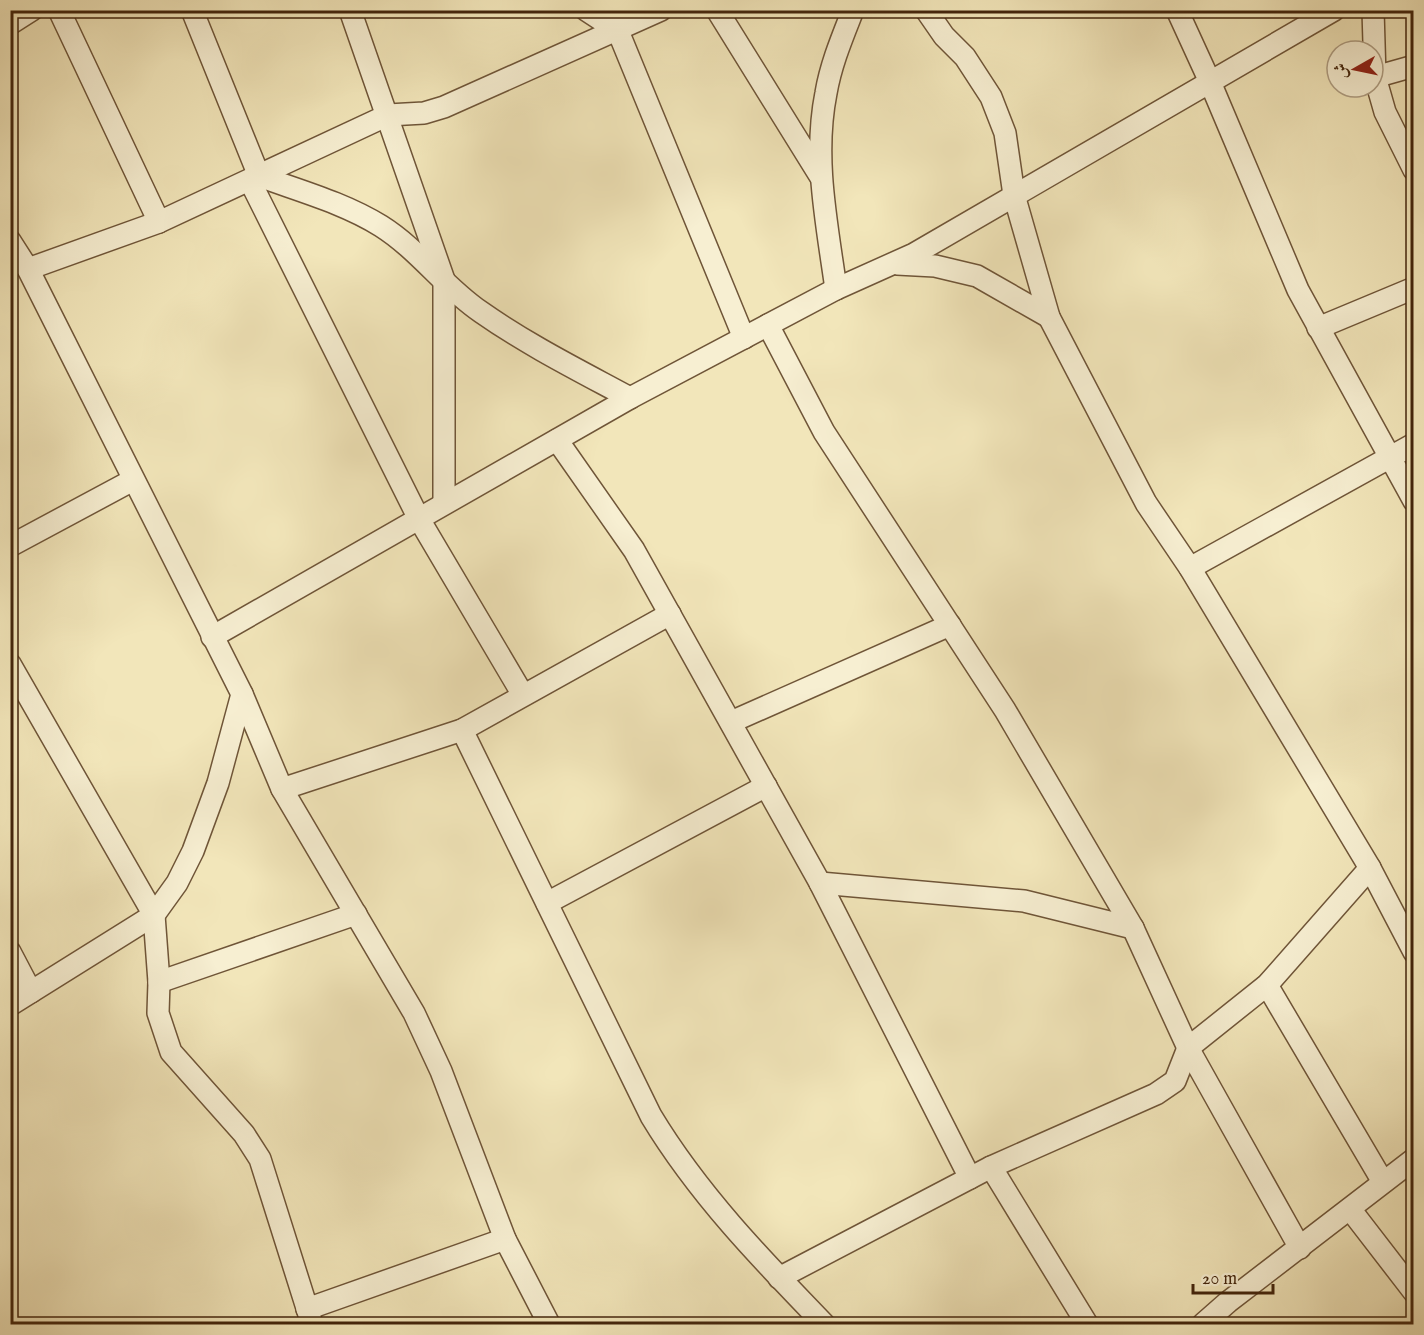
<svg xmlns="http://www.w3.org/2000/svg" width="1424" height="1335" font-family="'IM FELL English',Amiri,serif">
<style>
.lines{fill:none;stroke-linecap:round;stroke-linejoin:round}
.minor-casing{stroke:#6f5538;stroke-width:24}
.minor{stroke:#f7efd2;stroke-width:21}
</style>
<rect width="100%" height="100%" fill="#f2e6ba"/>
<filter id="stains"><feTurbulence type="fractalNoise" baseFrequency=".00333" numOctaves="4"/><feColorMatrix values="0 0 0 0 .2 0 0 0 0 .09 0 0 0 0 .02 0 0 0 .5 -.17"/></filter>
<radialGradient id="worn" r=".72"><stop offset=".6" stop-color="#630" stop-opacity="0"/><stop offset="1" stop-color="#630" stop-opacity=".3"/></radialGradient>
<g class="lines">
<g class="minor-casing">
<g id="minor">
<polyline points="59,10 159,222"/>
<path d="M192,10L259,176C300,191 344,203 381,226C419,250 444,287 481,312C528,345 580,371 630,398"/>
<polyline points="350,10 444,280 444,503"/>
<polyline points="586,10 618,31 744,338"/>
<polyline points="717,10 820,176"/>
<polyline points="926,10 944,36 965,57 991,97 1005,133 1014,195 1049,317 1146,503 1190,568 1370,868 1414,952"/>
<polyline points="1177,10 1210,82 1298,290 1414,501"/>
<polyline points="1373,10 1375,77 1385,112 1414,170"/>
<polyline points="10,24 32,10"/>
<polyline points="1375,77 1414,66"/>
<polyline points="250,181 419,519 523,695"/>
<polyline points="10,241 28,269 242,694 218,783 193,851 177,883 154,915 10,1005"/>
<polyline points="897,264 935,266 977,276 1049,317"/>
<polyline points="28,269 159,222 388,115 424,113 444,107 661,10"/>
<path d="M836,289C827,224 813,158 826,93C831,64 842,38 853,10"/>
<polyline points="768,325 824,432 1005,710 1133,928 1188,1048 1300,1248"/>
<polyline points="1318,328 1414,288"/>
<polyline points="557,440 634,550 820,883 970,1178"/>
<polyline points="10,546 133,480"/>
<polyline points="1190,568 1414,444"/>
<polyline points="212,637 630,398 836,289 914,254 1334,10"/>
<polyline points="10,664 154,915 159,982 158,1013 171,1052 244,1134 260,1159 312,1324"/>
<polyline points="242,694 282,789 462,730 670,614"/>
<polyline points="731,722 950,625"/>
<path d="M462,730L651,1116C698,1194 761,1259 824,1324"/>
<polyline points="282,789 414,1013 441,1071 505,1239 549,1324"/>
<polyline points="820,883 1024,901 1133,928"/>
<polyline points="547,903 766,786"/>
<polyline points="10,952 31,992"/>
<polyline points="159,982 356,914"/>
<polyline points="1267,985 1383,1182"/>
<polyline points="991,1167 1087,1324"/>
<polyline points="1350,1209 1414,1292"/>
<polyline points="779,1278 991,1167 1156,1094 1175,1081 1188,1048 1267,985 1370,868"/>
<polyline points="307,1309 505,1239"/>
<polyline points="1203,1324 1228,1302 1414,1159"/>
</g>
</g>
<use href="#minor" class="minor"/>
</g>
<rect width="1424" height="1335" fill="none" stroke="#f2e6ba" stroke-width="36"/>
<rect x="12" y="12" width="1400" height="1311" fill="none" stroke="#43250c" stroke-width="3"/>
<rect x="18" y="18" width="1388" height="1299" fill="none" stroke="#43250c" stroke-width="1.5"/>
<g transform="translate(1355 69) rotate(261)"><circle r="28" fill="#f7efd2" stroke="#af9e83" stroke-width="1.5"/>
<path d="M0-4.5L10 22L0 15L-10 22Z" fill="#8f2418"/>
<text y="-9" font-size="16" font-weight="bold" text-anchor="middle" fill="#43250c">ش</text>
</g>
<path d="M1193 1284v9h80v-9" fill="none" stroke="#43250c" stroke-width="3"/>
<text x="1202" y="1284" font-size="18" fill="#43250c" stroke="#f7efd2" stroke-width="4.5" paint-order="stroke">20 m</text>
<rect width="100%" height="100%" filter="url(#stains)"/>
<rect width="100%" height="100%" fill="url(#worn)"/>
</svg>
